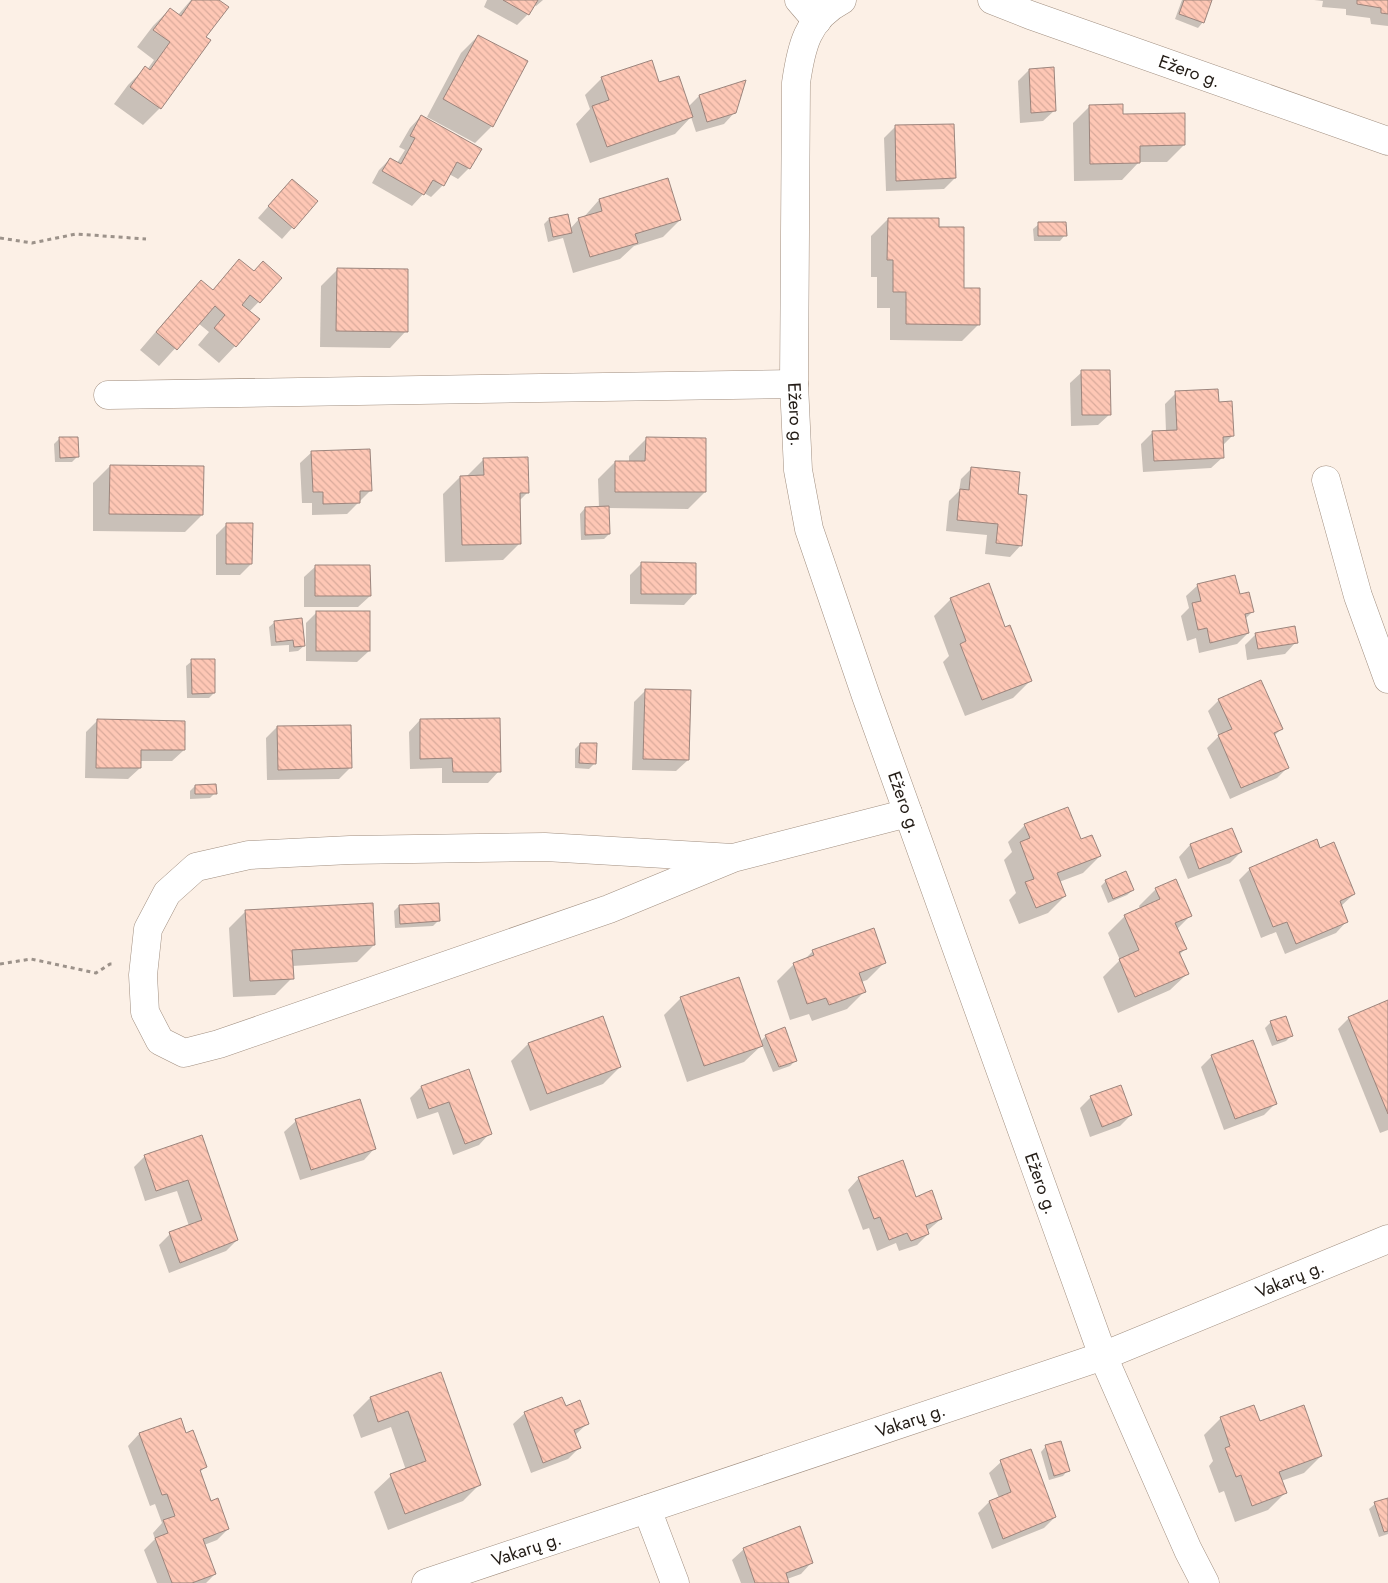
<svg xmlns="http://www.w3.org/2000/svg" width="1388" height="1583" font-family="Jost,sans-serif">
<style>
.shadow{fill:#0003}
.building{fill:url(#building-back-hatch);stroke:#9c857d}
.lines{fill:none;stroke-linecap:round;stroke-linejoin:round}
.minor-casing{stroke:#a18f80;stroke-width:29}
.path{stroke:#9c928a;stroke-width:3;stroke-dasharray:4 4;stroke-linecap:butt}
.minor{stroke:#fff;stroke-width:28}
.labels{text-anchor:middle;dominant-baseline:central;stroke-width:4.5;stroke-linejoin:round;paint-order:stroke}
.street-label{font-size:18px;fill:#231c16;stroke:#fff}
</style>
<defs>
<pattern id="building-back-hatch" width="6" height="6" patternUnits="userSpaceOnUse" patternTransform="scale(1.25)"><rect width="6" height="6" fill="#fec7b5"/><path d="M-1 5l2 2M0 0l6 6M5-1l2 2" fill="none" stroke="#d9aa9b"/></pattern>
</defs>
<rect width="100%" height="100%" fill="#fcf0e6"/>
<g class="shadow">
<polygon points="191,0 217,0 205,37 209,41 160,108 143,125 114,104 128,85 145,68 147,70 154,60 137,47 153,26 170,9 178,15"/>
<polygon points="487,0 543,0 536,6 534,5 528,14 517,25 484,7"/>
<polygon points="1182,0 1211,0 1203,22 1198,28 1175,19"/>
<polygon points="1314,0 1388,0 1388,26 1371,24 1370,18 1346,15 1346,9 1322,7 1323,1"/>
<polygon points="478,36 492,126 475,143 427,117 461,53"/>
<polygon points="1029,70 1055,110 1043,121 1020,123 1018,81"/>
<polygon points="602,78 659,83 688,107 699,96 735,112 724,124 696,132 691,117 675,134 590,163 576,124 590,109 585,95"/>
<polygon points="1090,106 1122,115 1184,145 1167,162 1139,162 1122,180 1074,181 1073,123"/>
<polygon points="421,116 469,168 458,179 449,174 443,185 431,197 424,193 412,206 372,183 379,170 390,159 397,163 405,150 399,147 410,128"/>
<polygon points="895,127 955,178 944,189 886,191 884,138"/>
<polygon points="281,192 316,201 282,239 258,218"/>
<polygon points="599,200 680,220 663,237 634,246 620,259 573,273 563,238 548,242 544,224 549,219 570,229 579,219 583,218"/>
<polygon points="888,219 938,228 979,324 962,341 890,340 890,308 877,308 877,277 871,277 871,236"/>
<polygon points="1039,224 1065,235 1060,241 1034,241 1033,229"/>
<polygon points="240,261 253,272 281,278 249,312 235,346 219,363 198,345 209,332 198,323 159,366 140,350 184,299 201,282 212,291"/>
<polygon points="338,269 406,331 390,348 320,347 321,286"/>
<polygon points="1082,372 1110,414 1098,425 1071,426 1070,383"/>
<polygon points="1176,393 1218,403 1232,436 1222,446 1223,457 1211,468 1143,472 1141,444 1153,432 1166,432 1165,404"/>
<polygon points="60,438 78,456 72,462 55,462 54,444"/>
<polygon points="646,439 705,492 688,509 608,508 609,534 604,539 581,540 580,514 585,508 599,508 598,479 615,462 629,462 629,456"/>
<polygon points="312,452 371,490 347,514 312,515 312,503 302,503 300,463"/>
<polygon points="484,459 528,492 519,501 520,543 503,560 445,562 443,494 460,477 466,477"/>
<polygon points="110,466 202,515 185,532 93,531 93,483"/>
<polygon points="972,468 1017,495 1021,545 1010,557 985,554 987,535 946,531 949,501 959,491 961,479"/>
<polygon points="227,524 251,564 240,575 216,575 216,535"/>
<polygon points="641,564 695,593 684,605 630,604 630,575"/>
<polygon points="316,566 370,596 358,607 304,607 304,577"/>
<polygon points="1198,585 1239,596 1252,612 1245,619 1248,633 1237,644 1199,653 1196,638 1187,641 1181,616 1189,608 1186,596"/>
<polygon points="951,599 1005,628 1030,681 1013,698 965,716 943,662 949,656 934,616"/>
<polygon points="317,612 369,651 357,662 306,661 306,623"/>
<polygon points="275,622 304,646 298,651 289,652 289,645 271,646 269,627"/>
<polygon points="1256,634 1296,642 1285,654 1247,660 1245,645"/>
<polygon points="192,661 214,693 209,698 187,698 186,666"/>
<polygon points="645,691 688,760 676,771 632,770 634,702"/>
<polygon points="1219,700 1281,729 1274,736 1288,767 1277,778 1230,799 1207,748 1219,736 1208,711"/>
<polygon points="420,720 499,771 488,783 442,783 442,768 410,769 409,732"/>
<polygon points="97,721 184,750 172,761 140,761 140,768 128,779 85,778 86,732"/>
<polygon points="277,727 350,768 339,779 267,780 266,738"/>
<polygon points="580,744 595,763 589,769 575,768 575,749"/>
<polygon points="195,786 215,793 210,798 190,799 190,791"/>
<polygon points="1025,825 1080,841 1100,856 1083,873 1059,882 1065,896 1048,913 1019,924 1009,900 1016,893 1004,860 1012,852 1008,842"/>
<polygon points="1232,829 1241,852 1230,863 1188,879 1179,857 1190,845"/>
<polygon points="1320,850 1354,894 1341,906 1347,921 1336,933 1285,954 1276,932 1261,938 1239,880 1250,869"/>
<polygon points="1106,881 1133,890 1127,895 1108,903 1101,886"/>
<polygon points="1156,889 1190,916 1177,929 1185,949 1179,955 1187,974 1170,990 1118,1013 1103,977 1120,960 1108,933 1125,916 1140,909 1139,906"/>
<polygon points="399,906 438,921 433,926 395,928 394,911"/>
<polygon points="246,911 374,945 357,962 292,966 292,978 275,995 233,997 229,928"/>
<polygon points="813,951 884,963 867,980 861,982 864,992 847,1009 812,1021 809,1014 790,1020 777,981 794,964 803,961"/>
<polygon points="681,998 760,1042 766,1036 796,1060 790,1066 773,1072 762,1045 744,1062 687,1082 664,1015"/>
<polygon points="1388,1001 1388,1130 1380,1133 1338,1029 1349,1018"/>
<polygon points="602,1018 620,1067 603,1084 530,1111 511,1061 528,1044"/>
<polygon points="1271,1022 1292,1035 1286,1041 1272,1046 1265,1028"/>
<polygon points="1212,1056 1275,1104 1264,1115 1224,1130 1201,1067"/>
<polygon points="468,1071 490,1133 479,1145 453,1155 438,1112 417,1119 410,1098 421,1087"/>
<polygon points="1091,1097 1131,1115 1120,1126 1090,1137 1080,1108"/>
<polygon points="296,1121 375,1148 364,1160 300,1180 284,1132"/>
<polygon points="201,1137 237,1240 226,1251 169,1273 159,1245 170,1234 189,1226 177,1191 145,1201 134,1167 145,1156"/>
<polygon points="859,1178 915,1199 941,1219 927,1231 928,1234 917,1245 899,1251 896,1243 877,1251 869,1228 863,1230 848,1190"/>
<polygon points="440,1373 480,1484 463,1501 388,1530 374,1492 391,1476 406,1470 391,1427 361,1438 353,1415 370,1398"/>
<polygon points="565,1408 588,1423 575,1435 580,1447 568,1459 531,1473 513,1424 525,1413"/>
<polygon points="1221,1418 1259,1422 1321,1456 1304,1473 1281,1481 1285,1493 1268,1510 1235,1522 1224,1491 1219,1493 1209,1466 1213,1461 1204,1435"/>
<polygon points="180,1420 185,1435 206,1466 199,1473 210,1502 228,1529 217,1540 204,1545 215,1574 206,1583 157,1583 144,1550 155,1539 153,1533 162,1523 155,1504 150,1506 128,1446 139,1434"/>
<polygon points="1046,1446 1068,1470 1063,1476 1049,1480 1041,1452"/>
<polygon points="1030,1451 1055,1517 1044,1528 992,1549 978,1513 989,1502 999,1498 989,1473 1001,1462"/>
<polygon points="1388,1499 1388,1534 1379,1537 1369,1509 1375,1504"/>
<polygon points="744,1549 812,1562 801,1574 787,1579 788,1583 741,1583 732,1560"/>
</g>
<g class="building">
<polygon points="192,0 219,0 229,7 206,37 211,40 161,109 130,87 145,66 150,70 170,42 153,30 170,8 181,16"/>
<polygon points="503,0 538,0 529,15"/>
<polygon points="1184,0 1212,0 1204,23 1179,14"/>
<polygon points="1357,0 1388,0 1388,14 1381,13 1381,8 1357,4"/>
<polygon points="478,35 528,61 493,127 443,99"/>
<polygon points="652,60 659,82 679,76 693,117 607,147 592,106 609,100 601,77"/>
<polygon points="1054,67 1056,111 1031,113 1029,69"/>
<polygon points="746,80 736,113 707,122 699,95"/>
<polygon points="1123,104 1123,114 1185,113 1185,145 1140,146 1140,163 1090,164 1089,105"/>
<polygon points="421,115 482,149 470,169 457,162 444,186 433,180 424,195 382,171 390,158 401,164 415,138 410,136"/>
<polygon points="954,124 956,178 896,181 895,125"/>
<polygon points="668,178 681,220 635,234 638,243 590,257 578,218 602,211 599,199"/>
<polygon points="292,179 318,201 294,229 268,206"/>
<polygon points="568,214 572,233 553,237 549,218"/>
<polygon points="888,218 939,218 939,227 964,227 964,288 980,288 980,325 906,324 906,292 893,292 893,260 887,260"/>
<polygon points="1038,222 1066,222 1067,236 1038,236"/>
<polygon points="239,259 254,271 263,261 282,278 260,303 250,295 242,305 260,319 236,347 214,328 225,315 215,306 177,350 156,332 201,280 213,290"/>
<polygon points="337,268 408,269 408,332 336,331"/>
<polygon points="1081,370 1110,370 1111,415 1082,415"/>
<polygon points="1218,389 1219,402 1232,401 1234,436 1223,437 1224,458 1154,461 1152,431 1177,430 1175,391"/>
<polygon points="59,437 78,437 79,457 60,458"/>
<polygon points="646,437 706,438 706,492 615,492 615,461 645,461"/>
<polygon points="370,449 372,491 360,491 360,503 323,504 323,492 313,492 311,451"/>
<polygon points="528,457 529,493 520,493 521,544 462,545 460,476 484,475 483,458"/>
<polygon points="110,465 204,466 203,515 109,514"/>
<polygon points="971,467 1020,472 1018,494 1027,495 1022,546 996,543 998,524 957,520 960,489 969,490"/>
<polygon points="609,506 610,534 585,535 585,507"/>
<polygon points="226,523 253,523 252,564 226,564"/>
<polygon points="641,562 696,563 696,594 641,594"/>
<polygon points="315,565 370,565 371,596 315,596"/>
<polygon points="1235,575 1240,594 1249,592 1254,612 1245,614 1249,633 1210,643 1207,628 1198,630 1192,603 1201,601 1197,584"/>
<polygon points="989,583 1005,627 1010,625 1032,681 982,700 960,644 966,641 950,598"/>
<rect x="316" y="611" width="54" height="40"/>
<polygon points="302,618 305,646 294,647 293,640 276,642 274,621"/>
<polygon points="1295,626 1298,643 1258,649 1255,633"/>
<polygon points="191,659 215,659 215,693 192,694"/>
<polygon points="1261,680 1283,729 1274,733 1289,768 1241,788 1218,735 1232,729 1218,699"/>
<polygon points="645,689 691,690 689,760 643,759"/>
<polygon points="500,718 501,772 453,772 452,758 420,759 420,719"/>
<polygon points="97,719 185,721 185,750 141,750 141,768 96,768"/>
<polygon points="351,725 352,768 278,770 277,726"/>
<polygon points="580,743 597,743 596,764 579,763"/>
<polygon points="216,784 217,794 195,794 195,785"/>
<polygon points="1068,807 1081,839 1092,835 1101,856 1057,873 1066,896 1036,908 1025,882 1034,879 1020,842 1030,838 1024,824"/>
<polygon points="1232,828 1242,852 1199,869 1190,844"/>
<polygon points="1317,839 1320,848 1334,842 1355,894 1340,901 1348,922 1296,944 1287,922 1273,927 1249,868"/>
<polygon points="1126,871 1134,890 1113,899 1105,880"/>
<polygon points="1176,879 1192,916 1175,923 1187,949 1179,952 1189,974 1135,997 1119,959 1139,950 1124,915 1160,899 1155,888"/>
<polygon points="373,903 375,945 292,950 294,979 250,981 245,910"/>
<polygon points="439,903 440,921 400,924 399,905"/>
<polygon points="874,928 886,963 859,973 866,992 829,1005 826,998 807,1004 793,963 814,955 812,950"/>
<polygon points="739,977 763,1046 704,1066 680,997"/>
<polygon points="1388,1000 1388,1114 1348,1017"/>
<polygon points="603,1016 621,1067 547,1094 528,1043"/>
<polygon points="1286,1016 1293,1036 1277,1041 1270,1021"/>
<polygon points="785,1027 797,1061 779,1067 765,1035"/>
<polygon points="1253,1040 1277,1104 1235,1119 1211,1055"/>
<polygon points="469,1069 492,1134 465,1144 449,1102 429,1109 421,1086"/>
<polygon points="1121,1085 1132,1115 1102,1127 1090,1096"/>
<polygon points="360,1099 376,1149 311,1170 295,1119"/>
<polygon points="202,1135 238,1240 180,1263 169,1232 202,1220 188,1180 156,1191 144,1155"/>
<polygon points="903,1160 916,1197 932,1190 942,1219 926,1225 929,1234 911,1241 907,1233 889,1240 880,1217 874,1219 858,1177"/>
<polygon points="441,1372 481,1485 405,1514 390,1474 426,1461 408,1411 378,1422 370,1397"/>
<polygon points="562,1397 566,1406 580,1400 589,1424 574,1430 581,1448 543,1463 524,1412"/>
<polygon points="1254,1405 1260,1421 1304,1405 1322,1456 1279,1472 1287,1493 1252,1506 1241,1475 1236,1477 1225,1448 1230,1446 1220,1417"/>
<polygon points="181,1418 186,1433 193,1430 207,1467 200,1470 211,1501 218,1498 229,1529 203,1539 216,1574 192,1583 172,1583 155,1538 168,1533 163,1520 175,1516 167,1494 162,1495 139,1433"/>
<polygon points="1061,1441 1070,1471 1054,1476 1045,1445"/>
<polygon points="1031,1449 1056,1517 1003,1539 989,1501 1011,1492 1000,1460"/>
<polygon points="1388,1498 1388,1531 1384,1532 1374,1502"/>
<polygon points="800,1526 813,1563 786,1573 789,1583 755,1583 743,1548"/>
</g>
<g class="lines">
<g class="minor-casing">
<g id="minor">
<polyline points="799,0 817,21"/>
<path id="s1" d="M842,0C807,18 801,48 796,83L794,384L798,470L809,529L866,696L1103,1356L1188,1550L1205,1583"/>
<path id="s2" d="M992,0L1030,15L1388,141"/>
<polyline points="108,395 794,384"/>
<polyline points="1326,480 1358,596 1388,679"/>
<polyline points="733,858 609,909 219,1044 184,1053 160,1041 145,1012 143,975 148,929 167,893 196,867 249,855 350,850 545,847 733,858 908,813"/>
<polyline points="647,1509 675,1583"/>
<path id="s3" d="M426,1583L1103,1356L1388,1239"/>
</g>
</g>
<g class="path">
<polyline points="0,238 32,243 76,234 146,239"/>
<polyline points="0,964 31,959 96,973 110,964 115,964"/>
</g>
<use href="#minor" class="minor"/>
</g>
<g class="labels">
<g class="street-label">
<text stroke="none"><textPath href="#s2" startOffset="210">Ežero g.</textPath></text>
<text stroke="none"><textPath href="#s1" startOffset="431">Ežero g.</textPath></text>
<text stroke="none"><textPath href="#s1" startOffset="836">Ežero g.</textPath></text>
<text stroke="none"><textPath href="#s1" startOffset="1241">Ežero g.</textPath></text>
<text stroke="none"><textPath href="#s3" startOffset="916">Vakarų g.</textPath></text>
<text stroke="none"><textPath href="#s3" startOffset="511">Vakarų g.</textPath></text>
<text stroke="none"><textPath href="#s3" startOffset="106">Vakarų g.</textPath></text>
</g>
</g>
</svg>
